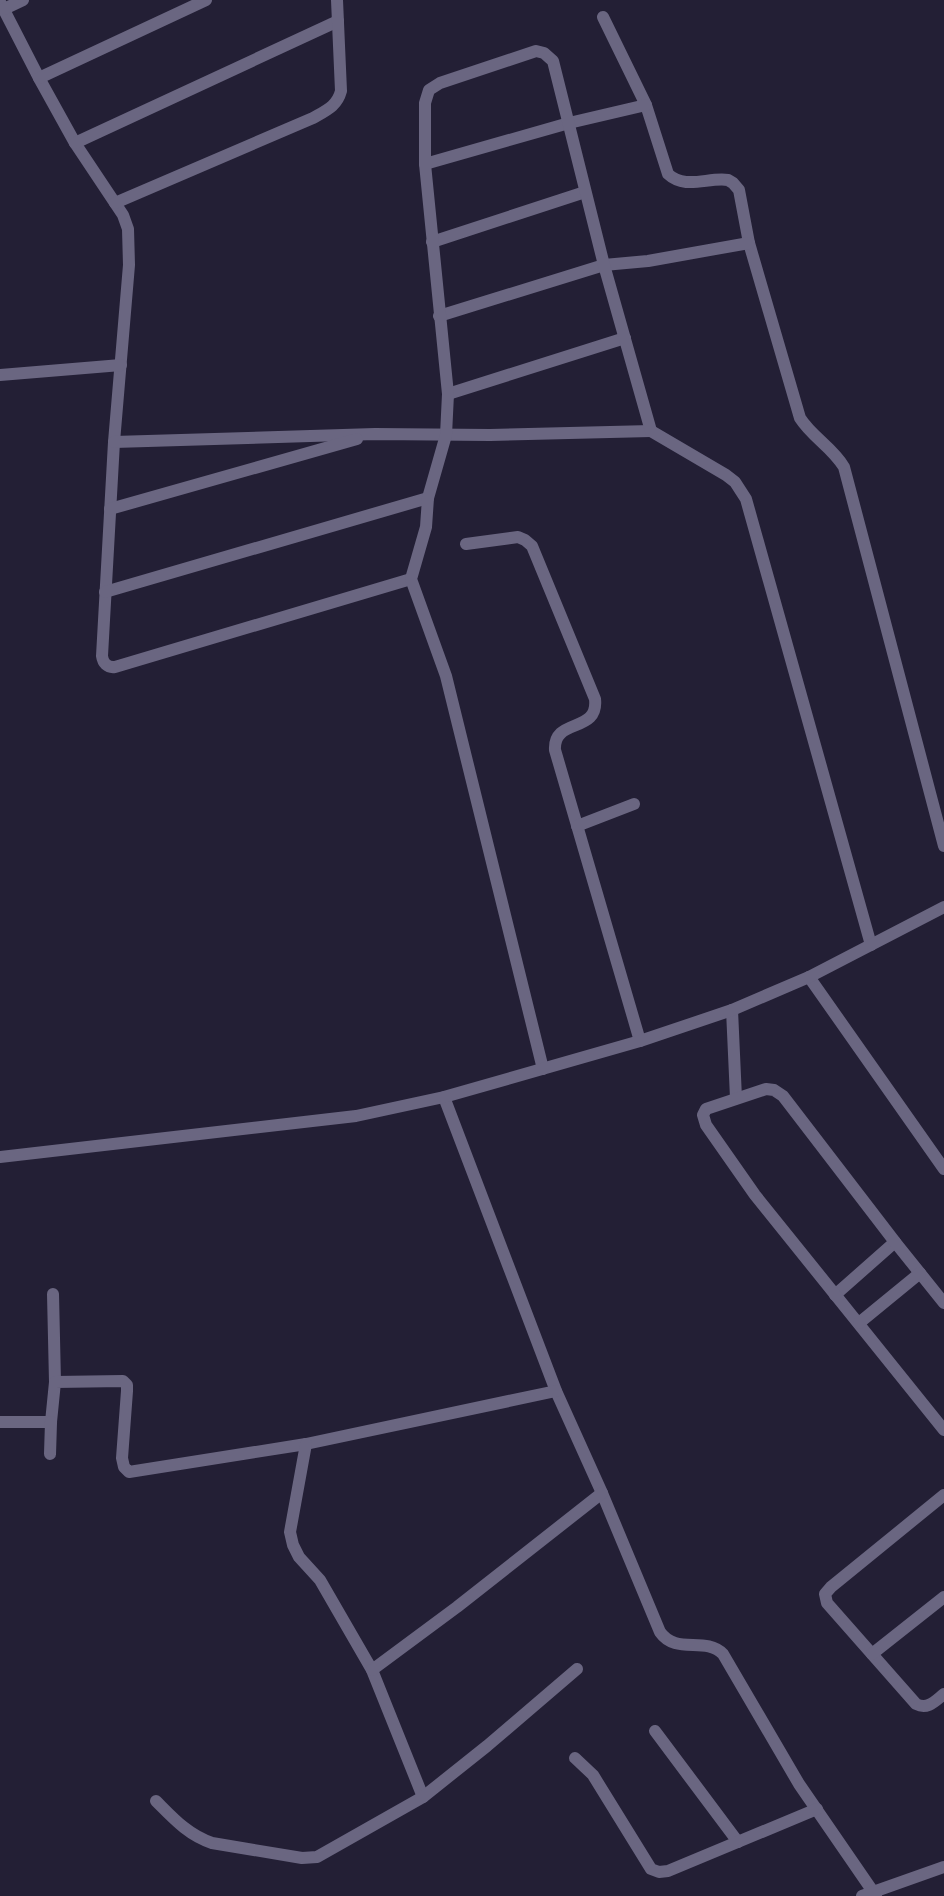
<svg xmlns="http://www.w3.org/2000/svg" width="944" height="1896" font-family="Mulish,sans-serif">
<style>
.lines{fill:none;stroke-linecap:round;stroke-linejoin:round}
.minor{stroke:#6a6681;stroke-width:12}
</style>
<rect width="100%" height="100%" fill="#231f35"/>
<g class="lines">
<g class="minor">
<path d="M0,2L39,78L75,143L123,215L128,229L129,265L114,442L102,656C103,663 107,668 115,667L411,579"/>
<polyline points="4,9 23,0"/>
<path d="M603,17L646,105L668,174C685,190 708,177 728,180L733,183L739,190L749,243L800,418C812,437 832,447 844,467L944,846"/>
<polyline points="39,78 206,0"/>
<polyline points="75,143 338,21"/>
<polyline points="425,164 569,123 646,105"/>
<path d="M115,203L313,118C327,110 337,106 341,91L337,0"/>
<polyline points="432,242 585,192"/>
<polyline points="439,316 604,265 648,261 749,243"/>
<polyline points="0,375 121,365"/>
<polyline points="448,394 625,338"/>
<polyline points="114,442 375,434 490,435 651,431"/>
<polyline points="110,509 357,439"/>
<path d="M466,544L518,537L525,540L532,546L595,699C599,734 553,717 555,750L640,1041"/>
<polyline points="105,592 428,498"/>
<polyline points="577,826 634,804"/>
<polyline points="809,977 944,1169"/>
<polyline points="732,1010 736,1098"/>
<polyline points="543,1069 446,676 411,579 426,527 428,498 446,435 448,394 425,164 425,103 429,90 440,83 536,51 544,53 553,61 604,265 651,431 726,475 735,482 746,499 871,945"/>
<path d="M444,1097L556,1391L602,1493L660,1632C676,1655 705,1636 723,1654L799,1784L876,1896"/>
<polyline points="0,1157 356,1116 444,1097 640,1041 732,1010 809,977 944,907"/>
<polyline points="53,1294 55,1382"/>
<polyline points="835,1295 895,1242"/>
<polyline points="944,1303 895,1242 783,1096 774,1090 766,1089 706,1109 703,1115 706,1125 755,1195 944,1430"/>
<polyline points="859,1323 920,1273"/>
<polyline points="0,1422 51,1422 55,1382 123,1381 127,1385 127,1391 122,1458 124,1467 129,1472 306,1444 556,1391"/>
<polyline points="306,1444 290,1532 293,1545 299,1557 320,1580 372,1670 423,1797"/>
<polyline points="50,1454 51,1422"/>
<path d="M944,1495L831,1587L825,1594L827,1603L916,1704C928,1710 935,1701 944,1694"/>
<polyline points="872,1654 944,1597"/>
<polyline points="372,1670 457,1607 602,1493"/>
<polyline points="655,1731 738,1842"/>
<polyline points="575,1758 593,1775 651,1869 659,1872 668,1871 817,1809"/>
<path d="M156,1801C173,1818 188,1835 212,1843L302,1858L317,1857L423,1797L487,1746L577,1669"/>
<polyline points="862,1896 944,1867"/>
</g>
</g>
</svg>
